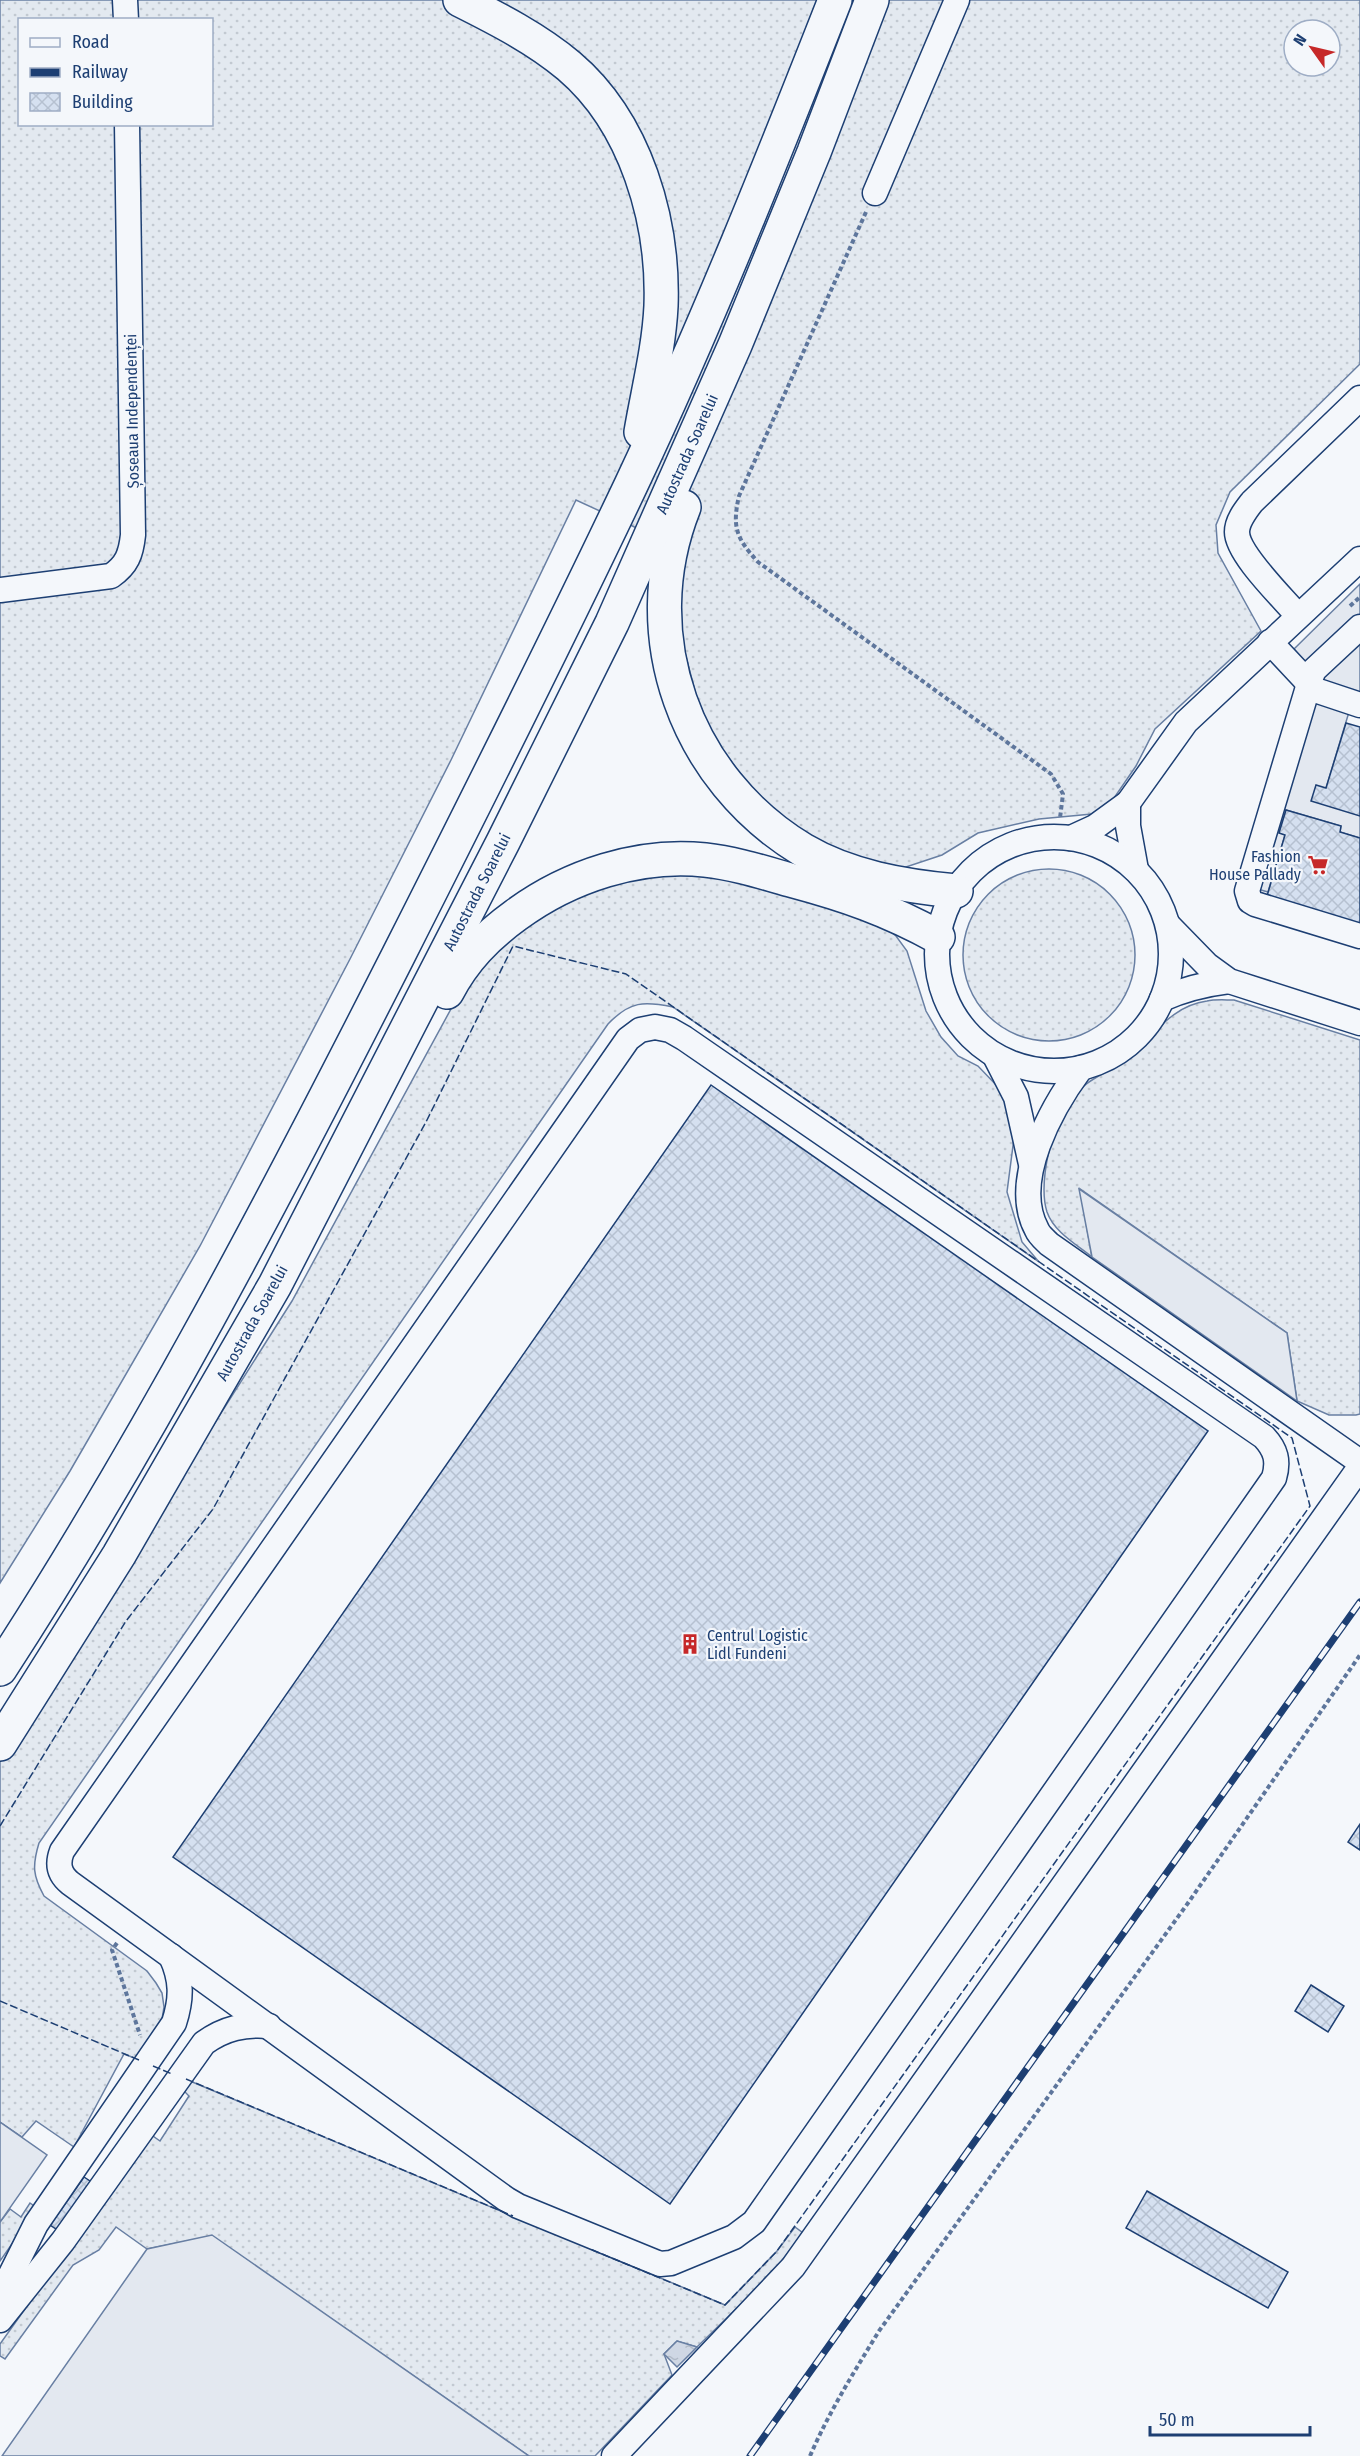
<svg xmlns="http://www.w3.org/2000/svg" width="1360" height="2456" font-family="'Fira Sans Condensed',sans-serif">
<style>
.grass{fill:url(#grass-dots);stroke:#687fa3;stroke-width:1.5;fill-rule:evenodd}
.parking{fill:#e3e8f0;stroke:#687fa3;stroke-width:1.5}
.water{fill:url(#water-ripples);stroke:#687fa3;stroke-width:1.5}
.building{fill:url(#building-cross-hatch);stroke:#1d3f73;stroke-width:1.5}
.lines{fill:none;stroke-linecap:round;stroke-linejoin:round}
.minor-casing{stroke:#1d3f73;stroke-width:27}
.highway-casing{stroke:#1d3f73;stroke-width:36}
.path{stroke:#5e769c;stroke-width:4;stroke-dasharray:4.5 3;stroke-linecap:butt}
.minor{stroke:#f4f7fb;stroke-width:24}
.highway{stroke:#f4f7fb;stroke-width:33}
.rail-casing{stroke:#1d3f73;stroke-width:7}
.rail{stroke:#f4f7fb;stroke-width:4.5;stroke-dasharray:14;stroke-linecap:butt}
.fence{stroke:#1d3f73;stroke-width:1.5;stroke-dasharray:8 3;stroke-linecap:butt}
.labels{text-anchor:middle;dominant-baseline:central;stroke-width:4.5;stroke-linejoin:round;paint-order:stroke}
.street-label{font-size:16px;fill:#1d3f73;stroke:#f4f7fb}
.poi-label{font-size:16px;fill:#1d3f73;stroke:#f4f7fb;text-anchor:end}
</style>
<defs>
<pattern id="grass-dots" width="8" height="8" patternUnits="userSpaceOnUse" patternTransform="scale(1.5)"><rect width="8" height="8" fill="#e3e9f0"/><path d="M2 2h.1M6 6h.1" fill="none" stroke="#c2c9d1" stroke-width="1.8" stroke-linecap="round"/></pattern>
<pattern id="water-ripples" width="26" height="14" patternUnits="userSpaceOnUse" patternTransform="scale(1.5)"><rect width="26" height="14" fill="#cfd7e4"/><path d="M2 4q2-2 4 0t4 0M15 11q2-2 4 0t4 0" fill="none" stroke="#b1bac7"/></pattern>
<pattern id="building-cross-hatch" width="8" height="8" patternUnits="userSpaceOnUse" patternTransform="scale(1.5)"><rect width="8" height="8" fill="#d5e0f0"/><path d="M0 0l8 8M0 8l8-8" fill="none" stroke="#b6c1d1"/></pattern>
</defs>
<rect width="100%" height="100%" fill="#f4f7fb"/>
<g class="grass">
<path d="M0,0H1360V364L1230,492L1216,525L1218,553L1261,631L1155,729L1136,766L1112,801L1092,814L1039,819L978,833L942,855L903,868L844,854L794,828L760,799L714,739L696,695L677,622L680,548L576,500L451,760L350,959L200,1246L70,1471L0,1583ZM20,20H212V124H20ZM1294,30H1330V66H1294Z"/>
<circle cx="1049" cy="955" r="86"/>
<path d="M689,871L758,883L874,919L896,936L907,951L926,1011L941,1037L958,1056L978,1066L999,1088L1013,1113L1014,1138L1007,1192L1022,1242L1039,1262L673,1007C644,1001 630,1001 608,1024L39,1843C32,1866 33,1876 44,1896L147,1971L156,1983L162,1993L164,2007L162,2019L137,2059L124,2054L74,2147L36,2121L22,2137L0,2122V1762L292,1301L476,963L530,917L633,875Z"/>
<path d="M1234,1000L1360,1040V1414L1356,1415H1329L1297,1401L1287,1333L1080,1189L1092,1257C1076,1244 1054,1232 1047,1212C1038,1183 1052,1121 1071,1098C1086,1080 1105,1074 1123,1061C1151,1040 1169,1006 1207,1001C1215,999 1225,1000 1234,1000Z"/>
<polygon points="190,2081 725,2305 777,2251 795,2227 803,2233 771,2275 697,2347 677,2341 664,2354 672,2375 595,2456 529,2456 212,2236 147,2249 116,2227 99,2250 73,2265 5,2359 0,2356 0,2344 150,2134 160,2141 189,2096 184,2091"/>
<polygon points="30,2203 37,2208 0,2261 0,2222 10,2209 21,2217"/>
</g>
<g class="parking">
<polygon points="1360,584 1360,697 1327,687 1294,649"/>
<polygon points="1304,699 1349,712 1326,788 1360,816 1360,838 1340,832 1341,826 1286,810 1279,832 1285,835 1268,892 1247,886"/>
<polygon points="1079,1189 1287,1333 1297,1401 1092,1257"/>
<polygon points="0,2122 47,2155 0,2222"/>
<polygon points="212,2235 529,2456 2,2456 147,2249"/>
</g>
<polygon class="water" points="677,2341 697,2347 677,2367 664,2354"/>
<g class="building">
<polygon points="1346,723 1360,727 1360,816 1311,801 1316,785 1326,788"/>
<polygon points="1286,810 1341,826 1340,832 1360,838 1360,925 1267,896 1285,835 1279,833"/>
<polygon points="711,1085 1208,1431 670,2204 173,1857"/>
<polygon points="1360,1824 1360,1850 1348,1842"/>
<polygon points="1311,1985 1344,2006 1328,2032 1295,2011"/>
<polygon points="84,2177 93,2183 59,2231 50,2225"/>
<polygon points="1147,2191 1288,2272 1268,2308 1126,2228"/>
</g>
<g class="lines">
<g class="minor-casing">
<g id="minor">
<polyline points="125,0 126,20"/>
<polyline points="875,193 957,0"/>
<path d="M0,590L111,576C127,565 131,554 133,535L127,124"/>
<path d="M1298,616C1283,598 1237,554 1237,532C1237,521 1245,511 1252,502L1360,398"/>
<polyline points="1360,627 1314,670 1311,677 1247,891 1250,901 1255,904 1360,936"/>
<polyline points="1270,642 1315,690 1360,705"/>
<polyline points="1128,803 1128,826 1136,870"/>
<circle cx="1054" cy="954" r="117"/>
<polyline points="1071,838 1095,827 1128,803 1186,722 1360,559"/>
<polyline points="1168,925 1207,965 1229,981 1360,1023"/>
<path d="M1162,999C1184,989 1205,984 1229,981"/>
<path d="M655,1027L670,1030L684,1038L1264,1437C1276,1450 1279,1461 1274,1478L754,2222L734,2237L671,2263L660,2264L518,2206L506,2199L70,1883C59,1874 57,1864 62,1851L628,1039L640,1030Z"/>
<polyline points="995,1056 1016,1097 1031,1164"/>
<path d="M1081,1068C1052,1107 1010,1181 1037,1230C1039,1235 1045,1240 1049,1244L1360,1462"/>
<path d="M0,2296L36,2224L174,2023C182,1998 182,1980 171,1956"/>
<path d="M0,2320L63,2241L204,2043C225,2028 244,2024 269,2026"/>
<polyline points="614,2456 793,2267 1360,1467"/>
</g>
</g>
<g class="highway-casing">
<g id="highway">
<path d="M460,0C498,19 537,39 569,66C636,123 664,221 661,306C659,348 648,391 641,432"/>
<path d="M684,507C633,635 685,779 803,850C849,877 903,886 956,891"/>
<path d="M447,992C464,959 487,936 516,915C569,876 639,853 705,860C734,863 762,872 790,880C846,895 887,909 938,937"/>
<path d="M0,1669C148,1441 275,1198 398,956C477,800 556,643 631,485C706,326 771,163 835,0"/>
<polyline points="0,1744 119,1555 275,1285 503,842 612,623 735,345 814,152 872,0"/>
</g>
</g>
<g class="path">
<path d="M866,212L739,496C732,527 736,538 758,562L1051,774L1063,794L1060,818"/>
<polyline points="1350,606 1360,597"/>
<polyline points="117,1943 112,1950 140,2035"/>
<path d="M810,2456C829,2412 854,2372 879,2331L1188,1903L1360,1655"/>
</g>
<use href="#minor" class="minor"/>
<use href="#highway" class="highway"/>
<g class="rail-casing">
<polyline id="rail" points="750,2456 1360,1602"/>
</g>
<use href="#rail" class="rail"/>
<g class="fence">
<polyline points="0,1826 126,1621 213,1509 426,1122 513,946 626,974 1292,1438 1310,1506 777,2251 725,2305 590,2249"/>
<polyline points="0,2001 139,2060"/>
<polyline points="153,2066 172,2074"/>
<polyline points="186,2079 513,2216"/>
</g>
</g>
<defs>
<g id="supermarket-bare" transform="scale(1.62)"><path d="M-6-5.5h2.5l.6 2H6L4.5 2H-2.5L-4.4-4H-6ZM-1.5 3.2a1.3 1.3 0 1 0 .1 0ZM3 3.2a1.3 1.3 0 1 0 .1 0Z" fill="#c62828" stroke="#f4f7fb" stroke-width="2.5" paint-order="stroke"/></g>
<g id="building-bare" transform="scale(1.62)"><path d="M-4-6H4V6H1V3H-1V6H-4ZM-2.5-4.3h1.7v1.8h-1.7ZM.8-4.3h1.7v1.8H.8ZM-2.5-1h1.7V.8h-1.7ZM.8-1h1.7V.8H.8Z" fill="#c62828" stroke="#f4f7fb" stroke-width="2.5" paint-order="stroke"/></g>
</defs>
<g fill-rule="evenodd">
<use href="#supermarket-bare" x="1318" y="865"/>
<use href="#building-bare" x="690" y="1644"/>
</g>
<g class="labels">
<g class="street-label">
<text transform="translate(132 411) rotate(-91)">Șoseaua Independenței</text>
<text transform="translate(687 454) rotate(-66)">Autostrada Soarelui</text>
<text transform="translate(477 892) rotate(-63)">Autostrada Soarelui</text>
<text transform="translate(252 1323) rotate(-61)">Autostrada Soarelui</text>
</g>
<g class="poi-label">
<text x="1301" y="856">Fashion<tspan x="1301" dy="18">House Pallady</tspan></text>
<text x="707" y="1635" text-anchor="start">Centrul Logistic<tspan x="707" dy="18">Lidl Fundeni</tspan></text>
</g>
</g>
<rect x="18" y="18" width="195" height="108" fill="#f4f7fb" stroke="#9eadc5" stroke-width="1.5"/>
<rect x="30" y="38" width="30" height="9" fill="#f4f7fb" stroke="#9eadc5" stroke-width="1.5"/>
<text x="72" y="48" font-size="18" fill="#1d3f73">Road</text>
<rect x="30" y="68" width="30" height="9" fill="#1d3f73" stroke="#9eadc5" stroke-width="1.5"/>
<text x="72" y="78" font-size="18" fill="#1d3f73">Railway</text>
<rect x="30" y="93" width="30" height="18" fill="url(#building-cross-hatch)" stroke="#9eadc5" stroke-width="1.5"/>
<text x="72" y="108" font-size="18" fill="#1d3f73">Building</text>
<g transform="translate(1312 48) rotate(304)"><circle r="28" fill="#f4f7fb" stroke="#9eadc5" stroke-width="1.5"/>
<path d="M0-4.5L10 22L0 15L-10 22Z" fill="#c62828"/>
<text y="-9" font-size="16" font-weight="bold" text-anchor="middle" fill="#1d3f73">N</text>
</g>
<path d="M1150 2426v9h160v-9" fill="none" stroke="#1d3f73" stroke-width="3"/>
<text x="1159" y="2426" font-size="18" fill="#1d3f73" stroke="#f4f7fb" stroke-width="4.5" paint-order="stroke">50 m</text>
</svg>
